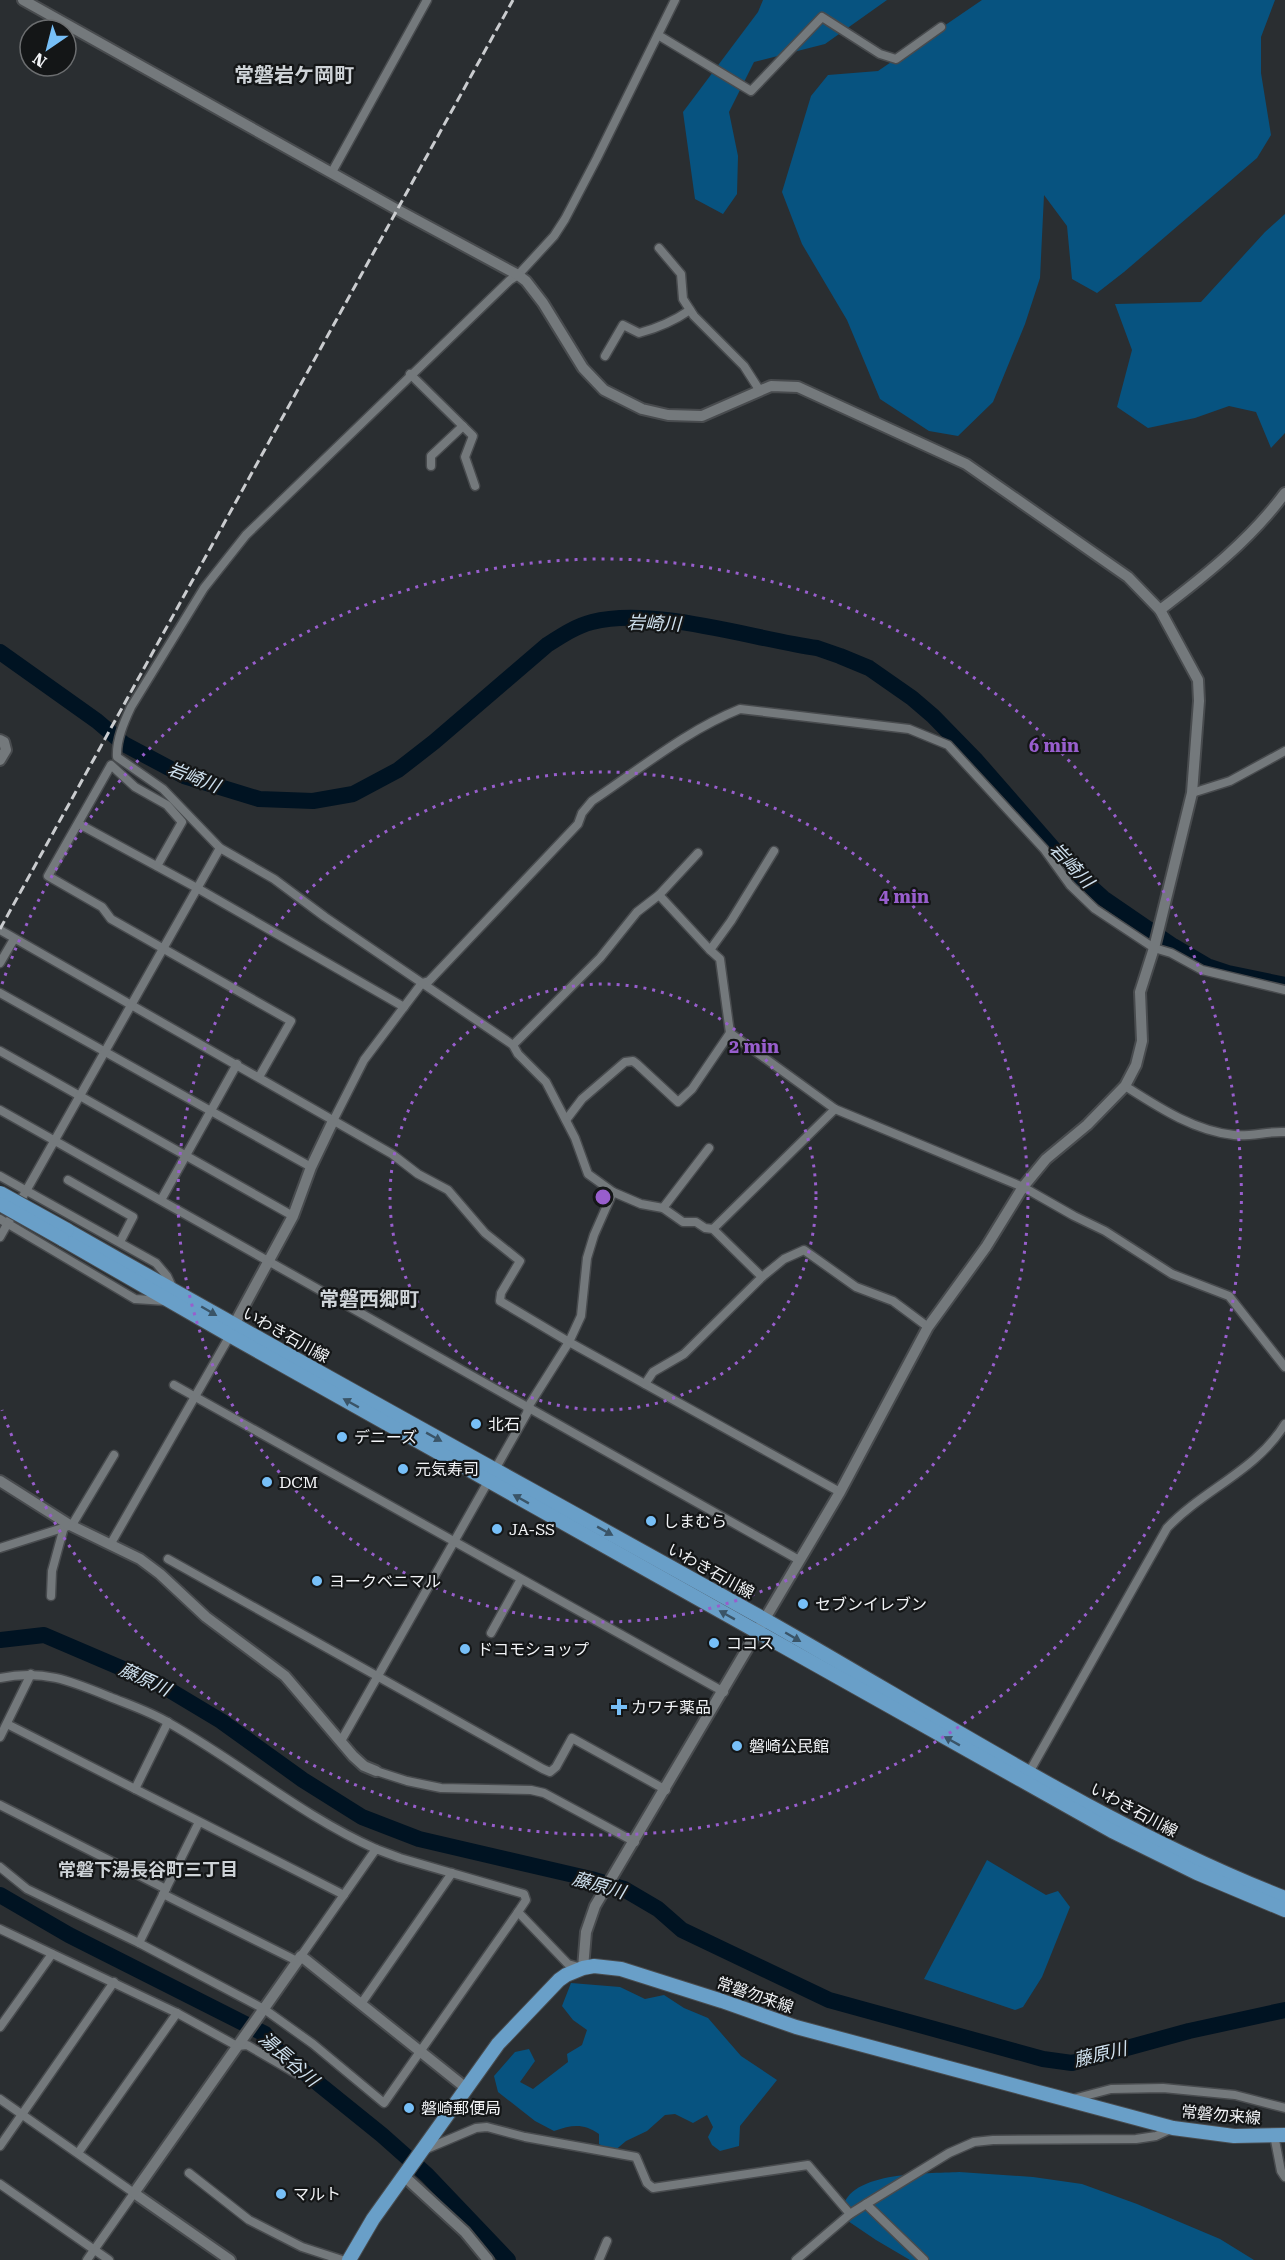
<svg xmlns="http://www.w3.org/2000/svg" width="1285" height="2260" font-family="'Roboto Serif','Noto Sans JP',serif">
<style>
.green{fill:#075380}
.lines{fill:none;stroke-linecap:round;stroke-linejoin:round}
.river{stroke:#001322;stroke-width:16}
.minor-casing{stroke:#484b4e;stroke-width:11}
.tertiary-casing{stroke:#484b4e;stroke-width:14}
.primary-casing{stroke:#484b4e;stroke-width:16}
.minor{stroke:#74797c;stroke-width:8}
.tertiary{stroke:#74797c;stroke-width:10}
.primary{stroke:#699fc8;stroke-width:14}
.rail{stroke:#cacccf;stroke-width:3;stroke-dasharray:9 4.5;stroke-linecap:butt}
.primary-bridge-casing{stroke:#484b4e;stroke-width:16;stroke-linecap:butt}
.primary-bridge{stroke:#699fc8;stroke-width:14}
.oneway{fill:#3a5467}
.ring{fill:none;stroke:#985ecd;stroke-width:3;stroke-dasharray:3 6}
.poi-dot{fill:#77bff7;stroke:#141617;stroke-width:2}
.labels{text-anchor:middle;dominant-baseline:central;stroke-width:4.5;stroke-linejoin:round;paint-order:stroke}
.street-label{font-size:16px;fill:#f1f3f6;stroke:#141617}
.poi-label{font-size:16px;fill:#f1f3f6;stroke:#141617;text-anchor:start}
.water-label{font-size:18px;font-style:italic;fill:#cfe1ef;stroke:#141617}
.neighbourhood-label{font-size:18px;font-weight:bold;fill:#ced3d7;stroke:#141617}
.quarter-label{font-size:20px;font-weight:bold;fill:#ced3d7;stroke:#141617}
.centre{fill:#985ecd;stroke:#141617;stroke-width:3}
.ring-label{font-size:18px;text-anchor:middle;font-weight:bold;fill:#985ecd;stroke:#141617;stroke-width:4.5;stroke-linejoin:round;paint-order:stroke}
</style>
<rect width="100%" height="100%" fill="#2a2e31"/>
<g class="green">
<polygon points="763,0 887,0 825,44 754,62 729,112 738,156 737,194 723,214 695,199 683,112 758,12"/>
<polygon points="982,0 1275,0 1261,37 1261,73 1271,135 1257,158 1124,272 1097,293 1072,279 1067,226 1044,195 1040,278 1025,324 993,402 958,436 929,431 880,399 847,320 802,244 782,192 811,96 828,75 878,71"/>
<polygon points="1285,214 1285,433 1271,448 1256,412 1229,406 1195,418 1148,428 1117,407 1132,350 1115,304 1201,302 1265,232"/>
<polygon points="987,1860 1046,1895 1058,1891 1070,1907 1042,1977 1023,2007 1015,2010 924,1979"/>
<path d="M571,1983L620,1987L645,1999L664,1995L684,2008L708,2018L741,2056L777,2080L740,2126L739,2146L720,2151L712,2145L708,2137L713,2127L707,2115L693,2123L675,2114L665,2115L647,2131L626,2141L613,2152L599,2144V2134C583,2123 572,2125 554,2131L535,2121L498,2092L494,2076L515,2052L529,2049L535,2061L520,2082L533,2089L568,2062L567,2054L582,2045L587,2030L573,2020L562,2006Z"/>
<path d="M959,2172L1033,2177L1082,2184L1137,2204L1220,2239L1254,2260H910L876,2240L842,2217C839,2170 927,2174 959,2172Z"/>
</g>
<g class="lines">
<g class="river">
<path d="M0,652L97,721L124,744L184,776L259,799L313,801L353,794L398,770L434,742L547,645C561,636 576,626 592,622C653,606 753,639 817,648L840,656L869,668L912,698L933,716L975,759L1072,870L1103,898L1173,946L1207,966L1228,973L1285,985"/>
<polyline points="0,1640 44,1635 161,1685 221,1721 303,1780 362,1817 419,1839 591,1879 624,1889 658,1909 682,1930 829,2000 1043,2059 1072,2063 1189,2031 1285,2010"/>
<polyline points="0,1895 69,1935 265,2034 278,2051 382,2135 427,2175 508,2260"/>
</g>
<g class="minor-casing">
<g id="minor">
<polyline points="658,35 751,91 822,17 880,54 896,59 941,27"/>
<polyline points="332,172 427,0"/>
<polyline points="659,248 681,274 683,299 694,316 744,366 760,391"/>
<path d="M605,356L623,325L639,333C658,328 674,321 690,310"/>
<polyline points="410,374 473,436 465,457 475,486"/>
<polyline points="431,466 431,456 463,426"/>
<polyline points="1192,793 1230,781 1285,751"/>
<polyline points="79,824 197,888 404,1007"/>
<polyline points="157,866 182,822 167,805 135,787 111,765 48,876 102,907 111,919 291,1021 259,1077"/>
<polyline points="659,895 710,950 731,921 774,851"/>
<polyline points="0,930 392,1154 418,1174 448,1190 485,1233 520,1261 501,1293 500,1301 569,1342 528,1407 527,1413 341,1741"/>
<polyline points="710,950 720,959 730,1033 835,1109 1023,1187 1074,1216 1105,1231 1172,1274 1229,1296 1285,1367"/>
<polyline points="0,963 14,939"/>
<polyline points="0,993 311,1167"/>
<polyline points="513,1045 600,958 637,912 659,895 698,853"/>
<polyline points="0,1051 293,1216"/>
<path d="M1125,1086C1158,1107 1194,1131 1234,1135C1250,1137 1268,1131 1285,1132"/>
<polyline points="0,1110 799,1560"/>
<polyline points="566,1120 582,1099 625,1062 633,1061 637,1064 678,1102 692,1089 730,1033"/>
<path d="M333,1121L364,1060L422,983L325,917L274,879L220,848L163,789L117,757C116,740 124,722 131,707L204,588L246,535L510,280L518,275L554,236L565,219L597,158L675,0"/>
<path d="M709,1148L663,1208L641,1204L613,1192L588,1174L575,1138L546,1082L518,1054L513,1045L422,983L429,981L578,824L582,813L592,801C640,769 687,730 740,709L909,729L948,745L1044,849L1070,885L1095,909L1154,948L1171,953L1202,970L1285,990"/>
<polyline points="0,1176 156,1263 167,1276 173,1289"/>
<polyline points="68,1180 133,1217 120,1242"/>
<polyline points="613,1192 594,1235 587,1258 581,1316 569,1342 840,1492"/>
<polyline points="161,1200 237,1064"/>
<polyline points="0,1219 135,1299 166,1301"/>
<polyline points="713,1229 835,1109"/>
<polyline points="0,1237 220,848"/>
<polyline points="762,1277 784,1259 804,1250 856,1287 893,1301 928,1327"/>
<polyline points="645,1384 653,1372 684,1354 762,1277 713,1229 705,1228 696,1222 683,1222 663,1208"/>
<polyline points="174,1385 724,1692"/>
<polyline points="110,1545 232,1332"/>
<polyline points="0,1548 72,1525 114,1455"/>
<polyline points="168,1559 543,1769 550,1772 556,1767 572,1738 666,1790"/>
<polyline points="51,1596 52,1571 64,1527"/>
<polyline points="491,1633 521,1579"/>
<path d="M0,1678C43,1669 71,1681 110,1697C130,1705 151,1712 169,1723C240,1763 302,1816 376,1849"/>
<polyline points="7,1724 344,1895"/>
<polyline points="0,1737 31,1674"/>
<polyline points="376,1771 407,1781 441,1788 531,1790 544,1793 635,1842"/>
<path d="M1027,1776L1167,1528C1204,1489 1256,1471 1285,1424"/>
<polyline points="135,1789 168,1722"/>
<polyline points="0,1805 166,1889"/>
<polyline points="0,1867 27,1889 139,1943 264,2009 313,2044 384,2103 518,1912 526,1900 524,1894 400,1858 376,1849 301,1956"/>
<polyline points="163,1894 297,1961"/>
<polyline points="518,1912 568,1964 582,1968"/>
<polyline points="0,1929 177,2013 237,2046 247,2045 297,2074"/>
<polyline points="139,1943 199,1822"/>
<polyline points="361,2004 452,1873"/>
<polyline points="0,2027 52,1954"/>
<polyline points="0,2099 134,2193 87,2260"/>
<polyline points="1073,2099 1111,2089 1163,2088 1235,2095 1285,2108"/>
<polyline points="1274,2135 1281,2171 1285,2177"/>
<polyline points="0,2146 114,1982"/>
<polyline points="424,2150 476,2128 487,2127 525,2137 636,2157 647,2183 653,2188 808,2165 850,2214"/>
<polyline points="78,2153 177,2013"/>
<polyline points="189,2173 249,2220 302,2247 342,2260"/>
<polyline points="0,2184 109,2260"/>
<polyline points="866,2204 924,2260"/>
<polyline points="599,2260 607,2241"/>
<polyline points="796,2260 850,2214 866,2204 949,2153 974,2142 993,2140 1136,2139 1156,2136 1173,2128"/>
</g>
</g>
<g class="tertiary-casing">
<g id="tertiary">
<polyline points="23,0 396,209 518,275 526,281 543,303 583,368 604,390 642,409 668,415 702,416 771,386 798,387 966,464 1128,577 1160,610 1198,680 1199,701 1192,793 1154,948 1140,992 1142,1041 1136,1065 1125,1086 1087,1125 1046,1159 1023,1187 986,1247 928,1327 840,1492 595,1906 586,1932 583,1968"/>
<path d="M1160,610C1206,575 1251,539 1285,493"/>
<polyline points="0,740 4,742 6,750 0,760"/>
<polyline points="234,1325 293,1216 311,1167 333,1121"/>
<polyline points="0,1481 68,1524 140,1559 160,1574 206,1617 285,1676 353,1756 364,1766 376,1771"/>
<polyline points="404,2176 465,2232 488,2260"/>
<polyline points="230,2260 134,2193 301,1956 466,2088"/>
</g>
</g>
<g class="primary-casing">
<g id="primary">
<path d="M67,1230C298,1362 531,1489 762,1618C934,1715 1101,1826 1285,1898"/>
<polyline points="62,1239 231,1336 1112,1831 1197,1873 1285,1910"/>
<polyline points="349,2260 373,2219 498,2044 559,1980 566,1975 583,1968 594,1966 621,1969 722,2001 796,2027 1173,2128 1234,2136 1285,2135"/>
</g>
</g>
<use href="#minor" class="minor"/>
<use href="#tertiary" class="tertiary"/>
<use href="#primary" class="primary"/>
<polyline class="rail" points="0,929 513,0"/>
<g class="primary-bridge-casing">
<g id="primary-bridge">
<polyline points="0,1193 67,1230"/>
<polyline points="0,1204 62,1239"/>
</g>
</g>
<use href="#primary-bridge" class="primary-bridge"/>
</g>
<defs><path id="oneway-solid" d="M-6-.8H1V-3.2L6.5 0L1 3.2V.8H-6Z" transform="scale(1.5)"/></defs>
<g class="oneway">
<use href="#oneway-solid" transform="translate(209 1311) rotate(30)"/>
<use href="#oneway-solid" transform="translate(351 1403) rotate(-151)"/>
<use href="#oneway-solid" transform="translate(434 1437) rotate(29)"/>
<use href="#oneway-solid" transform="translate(521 1499) rotate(-151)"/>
<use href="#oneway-solid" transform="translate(605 1531) rotate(29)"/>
<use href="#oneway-solid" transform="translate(727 1615) rotate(-151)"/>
<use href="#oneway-solid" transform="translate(793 1637) rotate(30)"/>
<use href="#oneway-solid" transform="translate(952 1741) rotate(-151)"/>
</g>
<g class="ring">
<circle cx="603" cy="1197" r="213"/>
<circle cx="603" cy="1197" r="425"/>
<path d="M2 984A638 638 0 1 1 2 1410"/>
</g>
<g class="poi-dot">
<circle cx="476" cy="1424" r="6"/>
<circle cx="342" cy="1437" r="6"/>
<circle cx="403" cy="1469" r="6"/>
<circle cx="267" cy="1482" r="6"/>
<circle cx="651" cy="1521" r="6"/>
<circle cx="497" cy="1529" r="6"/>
<circle cx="317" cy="1581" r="6"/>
<circle cx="803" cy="1604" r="6"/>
<circle cx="714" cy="1643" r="6"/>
<circle cx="465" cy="1649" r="6"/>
<path d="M616 1698h6v6h6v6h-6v6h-6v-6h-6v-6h6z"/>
<circle cx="737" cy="1746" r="6"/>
<circle cx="409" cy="2108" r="6"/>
<circle cx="281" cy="2194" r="6"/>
</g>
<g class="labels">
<g class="street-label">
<text transform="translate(286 1335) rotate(29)">いわき石川線</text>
<text transform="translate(711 1571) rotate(29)">いわき石川線</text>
<text transform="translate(1134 1810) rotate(28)">いわき石川線</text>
<text transform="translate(755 1995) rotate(19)">常磐勿来線</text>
<text transform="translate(1221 2115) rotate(5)">常磐勿来線</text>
</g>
<g class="poi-label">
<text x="488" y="1424">北石</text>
<text x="354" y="1437">デニーズ</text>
<text x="415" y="1469">元気寿司</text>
<text x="279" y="1482">DCM</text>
<text x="663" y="1521">しまむら</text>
<text x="509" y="1529">JA-SS</text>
<text x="329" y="1581">ヨークベニマル</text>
<text x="815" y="1604">セブンイレブン</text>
<text x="726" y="1643">ココス</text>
<text x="477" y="1649">ドコモショップ</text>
<text x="631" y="1707">カワチ薬品</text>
<text x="749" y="1746">磐崎公民館</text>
<text x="421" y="2108">磐崎郵便局</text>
<text x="293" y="2194">マルト</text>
</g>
<g class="water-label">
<text transform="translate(654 623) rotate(2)">岩崎川</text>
<text transform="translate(194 777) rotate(21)">岩崎川</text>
<text transform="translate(1072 865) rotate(47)">岩崎川</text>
<text transform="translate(145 1679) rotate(25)">藤原川</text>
<text transform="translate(599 1885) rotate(16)">藤原川</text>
<text transform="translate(1100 2054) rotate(-13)">藤原川</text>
<text transform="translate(289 2059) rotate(41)">湯長谷川</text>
</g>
<g class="neighbourhood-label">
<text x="148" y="1869">常磐下湯長谷町三丁目</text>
</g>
<g class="quarter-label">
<text x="294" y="75">常磐岩ケ岡町</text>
<text x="369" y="1299">常磐西郷町</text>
</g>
</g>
<circle cx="603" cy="1197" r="9" class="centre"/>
<g class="ring-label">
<text x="1054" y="752">6 min</text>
<text x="904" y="903">4 min</text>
<text x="754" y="1053">2 min</text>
</g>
<g transform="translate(48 48) rotate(215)"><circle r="28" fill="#141617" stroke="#6c6e70" stroke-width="1.5"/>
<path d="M0-4.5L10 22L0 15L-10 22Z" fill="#77bff7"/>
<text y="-9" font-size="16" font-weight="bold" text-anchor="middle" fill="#f1f3f6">N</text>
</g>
</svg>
